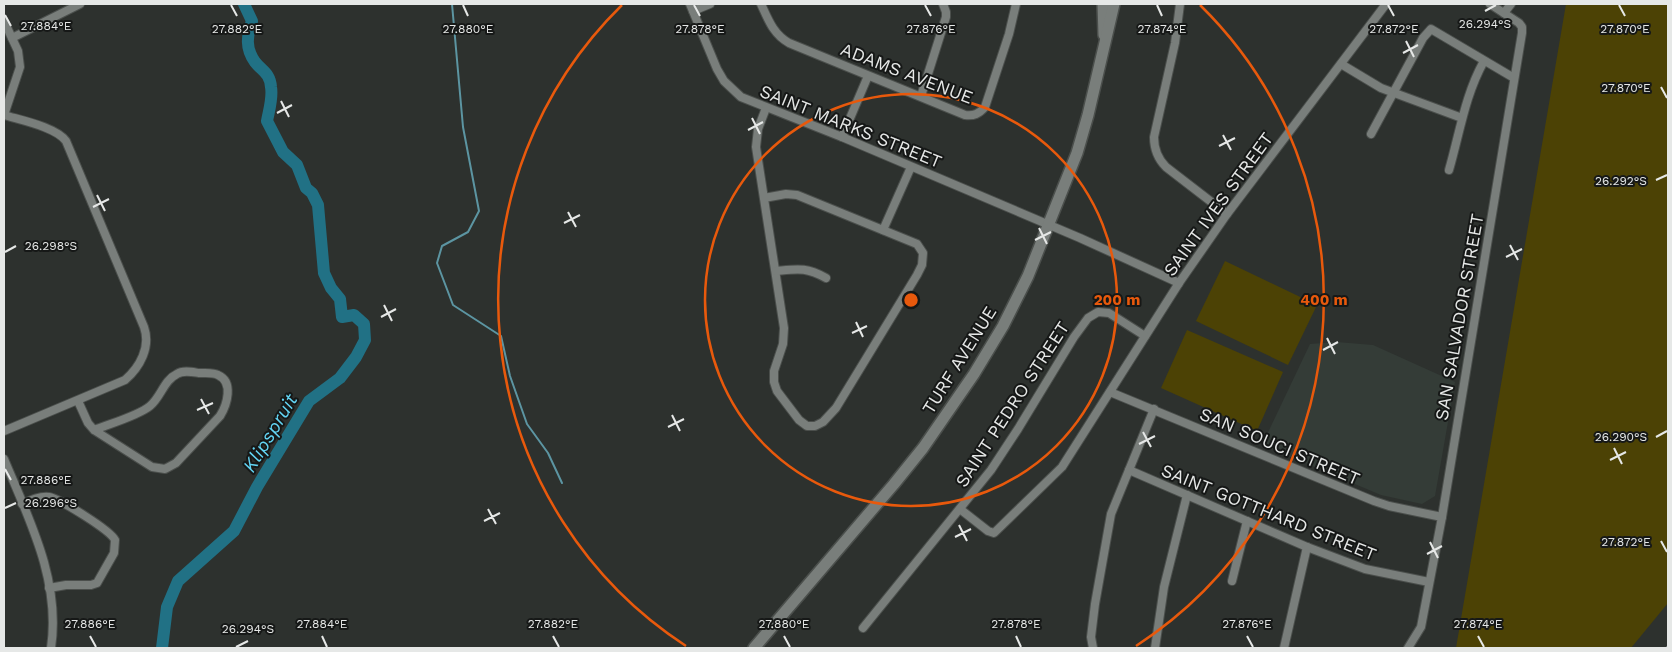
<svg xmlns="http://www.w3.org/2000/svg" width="1672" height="652" font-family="'Work Sans',sans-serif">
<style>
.built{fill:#343c37}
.green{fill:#4c4205}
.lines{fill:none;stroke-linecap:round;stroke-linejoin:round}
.stream{stroke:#5c95a2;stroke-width:2}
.river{stroke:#217185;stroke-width:12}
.street-casing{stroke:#4b4f4c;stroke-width:10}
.secondary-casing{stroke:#4b4f4c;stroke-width:14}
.street{stroke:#797e7b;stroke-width:8}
.secondary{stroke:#797e7b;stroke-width:11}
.rail{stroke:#c3c6c4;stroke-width:2}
.ticks{fill:none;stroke:#e6e8e7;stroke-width:2}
.ring{fill:none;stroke:#e8590c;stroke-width:2.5}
.labels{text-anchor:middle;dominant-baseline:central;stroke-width:4;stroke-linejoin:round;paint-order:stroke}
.street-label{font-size:18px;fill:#e6e8e7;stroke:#161817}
.water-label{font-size:19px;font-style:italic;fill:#63d4f3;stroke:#161817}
.ticks-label{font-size:12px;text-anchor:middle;fill:#e6e8e7;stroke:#161817;stroke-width:4;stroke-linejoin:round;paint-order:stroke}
.centre{fill:#e8590c;stroke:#161817;stroke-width:2.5}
.ring-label{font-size:15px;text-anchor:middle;font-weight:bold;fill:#e8590c;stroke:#161817;stroke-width:4;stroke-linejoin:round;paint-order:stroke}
</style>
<rect width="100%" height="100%" fill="#2d312e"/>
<polygon class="built" points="1337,342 1373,345 1455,382 1435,496 1422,504 1381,495 1262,445 1310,344"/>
<g class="green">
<polygon points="1566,4 1668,4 1668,603 1631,648 1456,648"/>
<polygon points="1225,261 1317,305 1288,365 1196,321"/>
<polygon points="1187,330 1283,372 1257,431 1161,388"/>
</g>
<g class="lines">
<polyline class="stream" points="452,4 463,127 479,211 468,232 442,246 437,263 453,305 501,336 510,376 527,424 548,453 562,483"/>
<path class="river" d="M162,648L167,607L178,581L234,531L257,487L309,401L340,378L356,357L365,340L364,324L354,315L342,317L340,299L331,288L324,273L318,205L312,193L306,188L297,165L283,152L267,121C269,110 273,98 271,87C270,73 262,71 255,62C245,48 247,36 252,21L244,4"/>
<g class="street-casing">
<g id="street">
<polyline points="690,4 717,69 724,81 741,97 842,137 1080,238 1179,283"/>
<path d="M761,4C768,19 773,34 789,43L965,115C974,116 979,114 985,107L1009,34L1016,4"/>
<path d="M1180,4L1175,43L1154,137C1154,150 1158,159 1166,167L1227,214"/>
<polyline points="693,11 710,4"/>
<polyline points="1504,13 1511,4"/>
<polyline points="4,21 18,51 20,67 4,115"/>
<polyline points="12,38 80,4"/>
<polyline points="1341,64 1381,88 1462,118"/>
<polyline points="921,96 946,17 946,12 943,4"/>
<polyline points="1371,134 1423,38 1431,29 1514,78"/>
<polyline points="842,137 868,76"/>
<path d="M1449,170C1460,132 1465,95 1484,61"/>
<polyline points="764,198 786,194 797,195 917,244 923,253 922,265 917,275 836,408 823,422 815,426 807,426 799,420 777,391 774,382 774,371 783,344 784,328 756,147 758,129 766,108"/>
<polyline points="883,230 911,167"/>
<path d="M776,271C798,269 806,267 826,278"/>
<polyline points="1110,392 1374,501 1389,506 1442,517"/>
<path d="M78,401L88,423L94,430L152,467L165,469L176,463L220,416C227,405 234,382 218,375C213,372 205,373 199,373C192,372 183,370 177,374C164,380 161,397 150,406C138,416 109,424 94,430"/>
<path d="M4,431L125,380C140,367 151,347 144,327L66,141C56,127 20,120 4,115"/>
<path d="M4,459C29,519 61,581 51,648"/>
<polyline points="1129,470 1307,547 1365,569 1429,582"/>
<path d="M22,504C31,500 40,496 49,497C60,499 110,530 115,540L114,553L97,583L91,585H66L49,588"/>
<polyline points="960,509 988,531 994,533 1062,467 1179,283 1227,214 1386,4"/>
<polyline points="1232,581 1247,521"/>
<polyline points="863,628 991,470 1018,429 1074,337 1088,318 1098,312 1109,313 1145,336"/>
<polyline points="1093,648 1091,637 1095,604 1111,514 1154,409"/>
<polyline points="1155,648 1164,587 1187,495"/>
<polyline points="1284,648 1307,547"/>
<polyline points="1408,648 1421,627 1442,517 1522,33 1522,27 1519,23 1490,4"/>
</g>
</g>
<g class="secondary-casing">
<g id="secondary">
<polyline points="1103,4 1104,35"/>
<polyline points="754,648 894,484 923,448 974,374 1003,326 1028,276 1077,153 1088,115 1114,4"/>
</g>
</g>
<use href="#street" class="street"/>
<use href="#secondary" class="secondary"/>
<polyline class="rail" points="1667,648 1668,646"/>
</g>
<path class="ticks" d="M231,5L237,16M463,5L468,16M694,5L700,16M925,5L931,16M1157,5L1162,16M1388,5L1394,16M1619,5L1625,16M1485,11L1496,5M5,15L11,26M1406,41L1414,57M1403,53L1418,45M1661,87L1667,98M281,101L289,117M277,113L292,105M752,118L760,134M748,130L763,122M1223,135L1231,150M1219,146L1235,138M1656,180L1667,175M97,195L105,211M93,207L109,199M568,212L576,227M564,223L580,215M1039,228L1047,244M1035,240L1051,232M1510,245L1518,260M5,252L16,246M1506,257L1522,249M384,305L392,321M381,317L396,309M856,322L863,337M852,333L867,326M1327,338L1335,354M1323,350L1338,342M201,399L209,414M197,410L213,403M672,415L680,431M668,427L684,419M1143,432L1151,447M1656,437L1667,431M1139,444L1155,436M1614,448L1622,464M1610,460L1626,452M5,469L11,480M5,508L16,503M488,509L496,524M484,521L500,513M959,525L967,541M955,537L971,529M1661,541L1667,552M1430,542L1438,558M1427,554L1442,546M90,636L96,647M322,636L327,647M553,636L559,647M784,636L790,647M1016,636L1021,647M1247,636L1253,647M1478,636L1484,647M236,647L248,641"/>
<g class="ring">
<circle cx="911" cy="300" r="206"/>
<path d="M686 646A413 413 0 0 1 622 5M1200 5A413 413 0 0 1 1136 646"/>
</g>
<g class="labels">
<g class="street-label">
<text transform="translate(907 73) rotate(21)">ADAMS AVENUE</text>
<text transform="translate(851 126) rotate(22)">SAINT MARKS STREET</text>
<text transform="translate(1218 204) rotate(-54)">SAINT IVES STREET</text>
<text transform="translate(1459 317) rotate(-80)">SAN SALVADOR STREET</text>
<text transform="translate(959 360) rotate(-58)">TURF AVENUE</text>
<text transform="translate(1012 404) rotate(-57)">SAINT PEDRO STREET</text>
<text transform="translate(1280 446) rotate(23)">SAN SOUCI STREET</text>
<text transform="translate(1269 512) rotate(22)">SAINT GOTTHARD STREET</text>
</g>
<g class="water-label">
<text transform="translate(270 433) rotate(-59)">Klipspruit</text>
</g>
</g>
<g class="ticks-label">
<text x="1485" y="28">26.294°S</text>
<text x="46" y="30">27.884°E</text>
<text x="1625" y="33">27.870°E</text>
<text x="237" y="33">27.882°E</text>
<text x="468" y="33">27.880°E</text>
<text x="700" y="33">27.878°E</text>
<text x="931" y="33">27.876°E</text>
<text x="1162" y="33">27.874°E</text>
<text x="1394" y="33">27.872°E</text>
<text x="1626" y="92">27.870°E</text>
<text x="1621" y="185">26.292°S</text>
<text x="51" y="250">26.298°S</text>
<text x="1621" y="441">26.290°S</text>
<text x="46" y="484">27.886°E</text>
<text x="51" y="507">26.296°S</text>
<text x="1626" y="546">27.872°E</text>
<text x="90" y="628">27.886°E</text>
<text x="322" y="628">27.884°E</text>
<text x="553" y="628">27.882°E</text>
<text x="784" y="628">27.880°E</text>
<text x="1016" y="628">27.878°E</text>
<text x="1247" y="628">27.876°E</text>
<text x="1478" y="628">27.874°E</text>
<text x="248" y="633">26.294°S</text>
</g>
<circle cx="911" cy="300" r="8" class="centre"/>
<g class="ring-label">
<text x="1117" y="305">200 m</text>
<text x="1324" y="305">400 m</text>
</g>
<rect width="1672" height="652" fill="none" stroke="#e6e8e7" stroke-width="10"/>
</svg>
